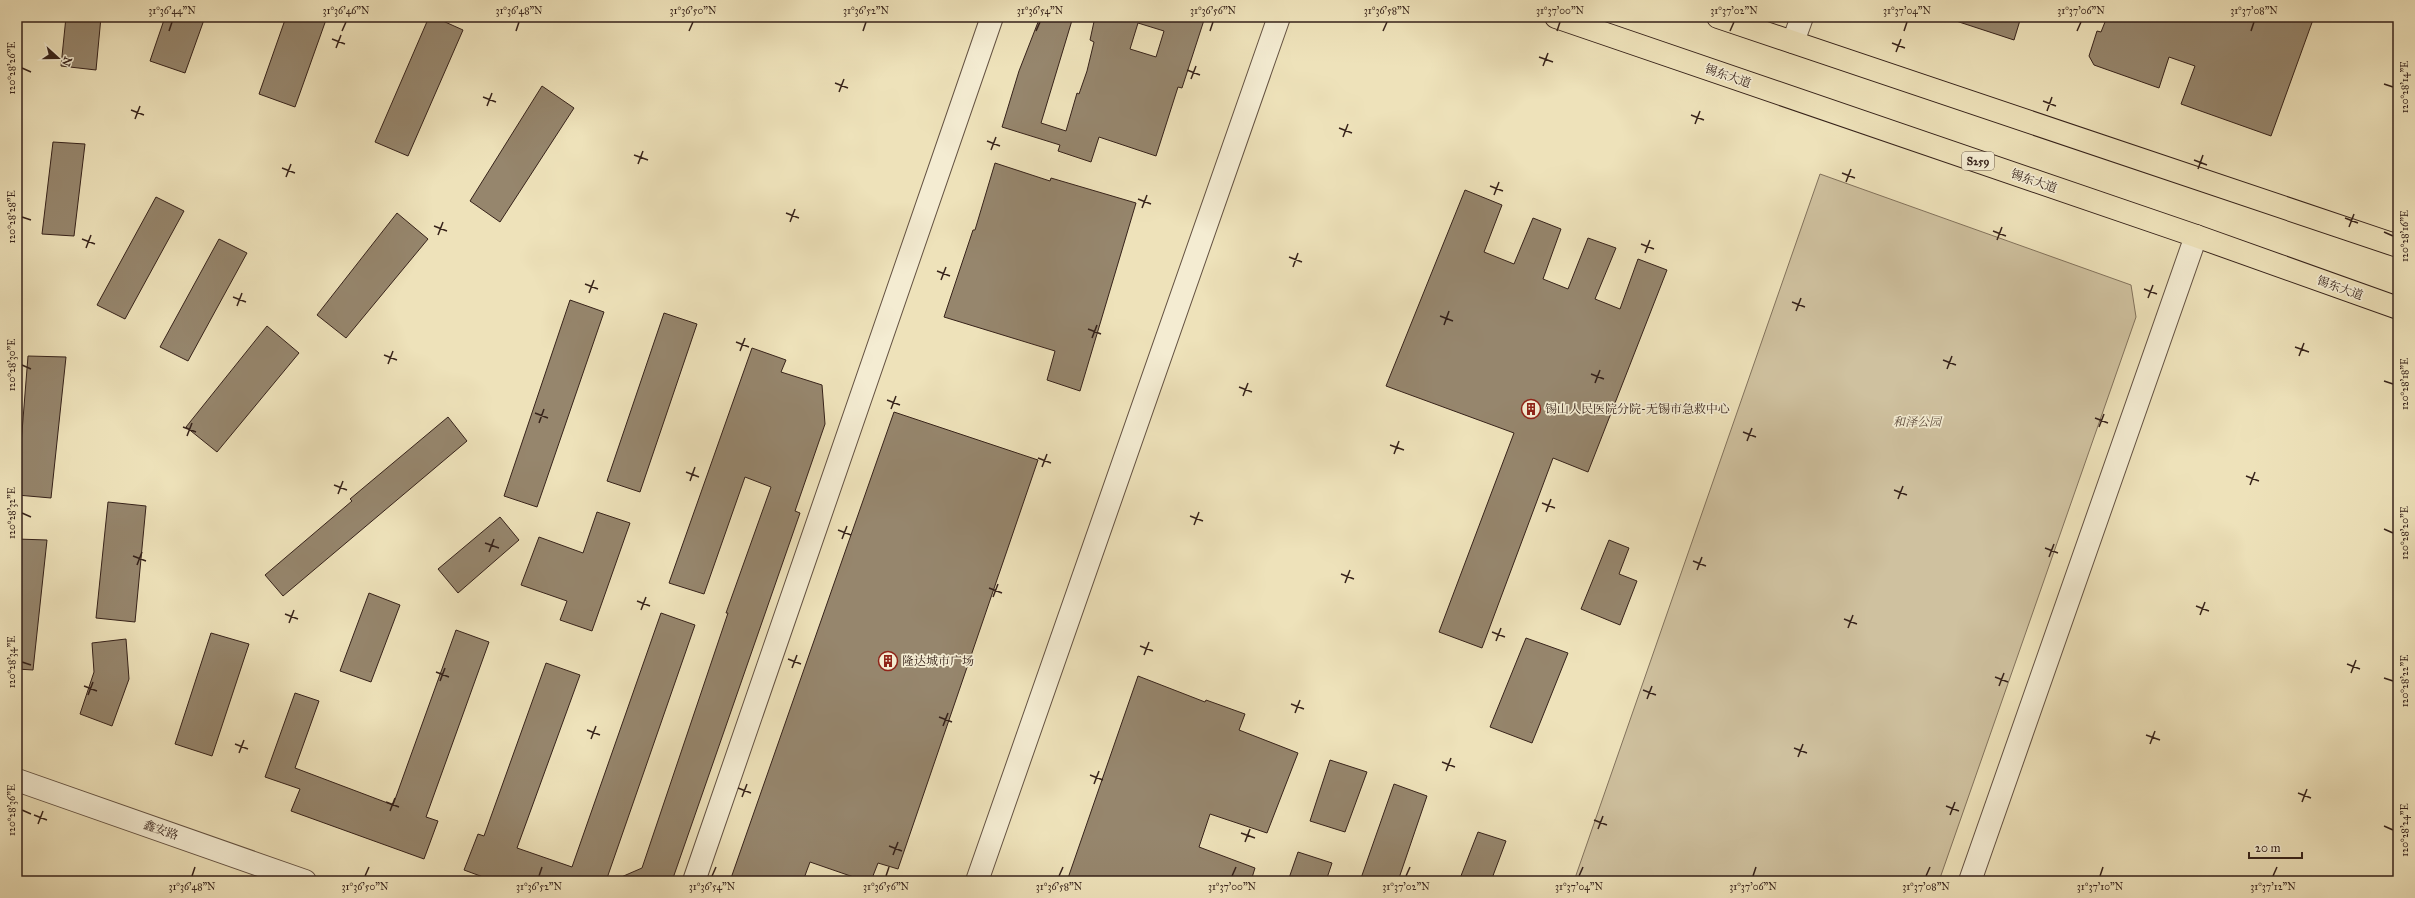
<svg xmlns="http://www.w3.org/2000/svg" width="2415" height="898" font-family="'IM FELL Great Primer','Noto Serif SC',serif">
<style>
.green{fill:#cfc19f;stroke:#82725c}
.building{fill:#96866d;stroke:#36221a;fill-rule:evenodd}
.lines{fill:none;stroke-linecap:round;stroke-linejoin:round}
.minor-casing{stroke:#645242;stroke-width:24}
.major-casing{stroke:#36221a;stroke-width:24}
.minor{stroke:#f4ecd2;stroke-width:22}
.major{stroke:#eee2ba;stroke-width:22}
.ticks{fill:none;stroke:#36221a;stroke-width:1.5}
.labels{text-anchor:middle;dominant-baseline:central;stroke-width:3.5;stroke-linejoin:round;paint-order:stroke}
.shield{fill:#f4ecd2;stroke:#6f5f51;stroke-width:1}
.shield-label{font-size:11px;font-weight:bold;fill:#36221a}
.street-label{font-size:12px;fill:#36221a;stroke:#f4ecd2}
.poi-label{font-size:12px;fill:#36221a;stroke:#f4ecd2;text-anchor:start}
.park-label{font-size:12px;font-style:italic;fill:#5c4a3b;stroke:#f4ecd2}
.neatline{fill:none;stroke:#36221a;stroke-width:1.5}
.ticks-label{font-size:10px;text-anchor:middle;fill:#36221a}
</style>
<rect width="100%" height="100%" fill="#eee2ba"/>
<filter id="stains"><feTurbulence type="fractalNoise" baseFrequency=".005" numOctaves="4"/><feColorMatrix values="0 0 0 0 .2 0 0 0 0 .09 0 0 0 0 .02 0 0 0 .5 -.17"/></filter>
<radialGradient id="worn" r=".72"><stop offset=".6" stop-color="#630" stop-opacity="0"/><stop offset="1" stop-color="#630" stop-opacity=".3"/></radialGradient>
<polygon class="green" points="1820,174 2131,285 2136,317 1939,881 1574,881"/>
<g class="building">
<polygon points="66,17 101,17 96,70 61,66"/>
<polygon points="165,17 205,17 185,73 150,61"/>
<polygon points="286,17 327,17 295,107 259,94"/>
<polygon points="429,17 434,17 463,30 408,156 375,142"/>
<path d="M1040,17H1073L1041,123L1066,131L1077,93L1079,94L1087,71L1094,42L1090,40L1095,17H1205L1182,88L1178,87L1156,156L1099,137L1091,162L1058,151L1060,145L1002,127L1019,71ZM1138,23L1164,31L1156,57L1130,49Z"/>
<polygon points="1953,17 2021,17 2014,40 1953,20"/>
<polygon points="2107,17 2314,17 2271,136 2181,104 2195,66 2169,57 2159,88 2094,65 2089,56 2097,31 2101,32"/>
<polygon points="542,86 574,108 500,222 470,201"/>
<polygon points="53,142 85,144 74,236 42,234"/>
<polygon points="995,163 1050,181 1051,178 1136,203 1080,391 1047,380 1055,351 944,317 973,230 975,230"/>
<polygon points="1465,190 1502,205 1484,252 1514,264 1533,218 1561,229 1543,279 1568,289 1588,238 1616,248 1595,299 1620,309 1638,259 1667,270 1588,472 1553,458 1482,648 1439,632 1514,433 1386,386"/>
<polygon points="156,197 184,211 125,319 97,305"/>
<polygon points="397,213 428,239 346,338 317,315"/>
<polygon points="219,239 247,253 188,361 160,347"/>
<polygon points="570,300 604,312 537,507 504,496"/>
<polygon points="664,313 697,324 640,492 607,481"/>
<polygon points="267,326 299,353 217,452 186,427"/>
<polygon points="752,348 786,360 781,372 822,385 825,424 795,511 800,513 672,881 612,881 642,868 728,613 726,613 771,487 745,477 704,594 669,583"/>
<polygon points="28,356 66,357 51,498 17,495"/>
<polygon points="894,412 1038,460 898,869 878,863 871,881 865,881 810,862 803,881 730,881"/>
<polygon points="448,417 467,441 283,596 265,575 352,501 350,499"/>
<polygon points="108,502 146,506 135,622 96,618"/>
<polygon points="597,512 630,523 592,631 560,620 567,601 521,585 539,537 583,553"/>
<polygon points="500,517 519,540 458,593 438,569"/>
<polygon points="17,539 47,540 33,670 17,669"/>
<polygon points="1609,540 1629,548 1619,574 1637,581 1620,625 1581,609"/>
<polygon points="369,593 400,605 371,682 340,671"/>
<polygon points="661,613 695,625 606,881 494,881 464,870 478,834 484,836 546,663 580,675 517,848 572,867"/>
<polygon points="456,630 489,642 426,817 438,821 424,859 291,811 300,789 265,777 295,693 319,701 295,768 393,805"/>
<polygon points="211,633 249,644 212,756 175,744"/>
<polygon points="1526,638 1568,653 1532,743 1490,727"/>
<polygon points="126,639 129,679 112,726 80,714 94,672 92,643"/>
<polygon points="1138,676 1205,702 1206,700 1245,714 1239,730 1298,753 1267,833 1210,814 1199,847 1255,868 1251,881 1067,881"/>
<polygon points="1330,760 1367,772 1345,832 1310,821"/>
<polygon points="1394,784 1427,796 1398,881 1360,881"/>
<polygon points="1478,832 1506,841 1491,881 1459,881"/>
<polygon points="1298,852 1332,863 1326,881 1288,881"/>
</g>
<g class="lines">
<g class="minor-casing">
<g id="minor">
<polyline points="1793,42 1802,17"/>
<polyline points="17,780 305,881"/>
<polyline points="694,881 992,17"/>
<polyline points="977,881 1279,17"/>
<polyline points="1970,881 2196,236"/>
</g>
</g>
<g class="major-casing">
<g id="major">
<polyline points="1556,17 2196,236 2398,308"/>
<polyline points="1718,17 2398,246"/>
</g>
</g>
<use href="#minor" class="minor"/>
<use href="#major" class="major"/>
</g>
<path class="ticks" d="M169,31L172,22M342,31L346,22M516,31L519,22M689,31L693,22M863,31L866,22M1036,31L1040,22M1210,31L1213,22M1383,31L1387,22M1557,31L1560,22M1730,31L1734,22M1904,31L1907,22M2077,31L2081,22M2251,31L2254,22M332,39L345,44M1892,43L1905,48M336,48L341,35M1896,52L1901,39M1539,57L1553,62M1543,66L1548,53M22,68L31,72M1187,70L1200,75M1191,79L1196,66M835,83L848,88M2384,84L2393,87M839,92L844,79M483,97L496,102M2043,101L2056,106M487,106L492,93M131,110L144,115M2047,111L2052,97M1691,115L1704,120M135,119L140,106M1695,124L1700,111M1339,128L1352,133M1343,137L1348,124M987,141L1000,146M991,150L996,137M634,155L648,160M2194,160L2207,165M638,164L643,151M282,168L295,173M2198,169L2203,155M1842,173L1855,178M286,177L291,164M1846,182L1851,169M1490,186L1503,191M1494,195L1499,182M1138,199L1151,204M1142,208L1147,195M786,213L799,218M22,217L31,220M2345,218L2358,223M790,222L795,209M434,226L447,231M2349,227L2354,214M1993,231L2006,236M2384,232L2393,236M438,235L443,222M82,239L95,244M1997,240L2002,227M1641,244L1654,249M86,248L91,235M1645,253L1650,240M1289,257L1302,262M1293,267L1298,253M937,271L950,276M941,280L946,267M585,284L598,289M2144,289L2157,294M589,293L594,280M233,297L246,302M2148,298L2153,285M1792,302L1805,307M237,306L242,293M1796,311L1801,298M1440,316L1453,321M1444,325L1449,311M1088,329L1101,334M1092,338L1097,325M736,342L749,347M2295,347L2309,352M740,351L745,338M384,355L397,360M2299,356L2304,343M1943,360L1956,365M388,364L393,351M22,365L31,369M1947,369L1952,356M1591,374L1604,379M2384,381L2393,384M1595,383L1600,370M1239,387L1252,392M1243,396L1248,383M887,400L900,405M891,409L896,396M535,413L548,418M2095,418L2108,423M539,423L544,409M183,427L196,432M2099,427L2104,414M1743,432L1756,437M187,436L192,423M1747,441L1752,428M1390,445L1404,450M1394,454L1399,441M1038,458L1051,463M1042,467L1047,454M686,472L699,477M2246,476L2259,481M690,481L695,467M334,485L347,490M2250,485L2255,472M1894,490L1907,495M338,494L343,481M1898,499L1903,486M1542,503L1555,508M1546,512L1551,499M22,513L31,517M1190,516L1203,521M1194,525L1199,512M2384,529L2393,533M838,530L851,535M842,539L847,526M485,543L499,548M2045,548L2058,553M489,552L494,539M133,556L146,561M2049,557L2054,544M1693,561L1706,566M137,565L142,552M1697,570L1702,557M1341,574L1354,579M1345,583L1350,570M989,588L1002,593M993,597L998,584M637,601L650,606M2196,606L2209,611M641,610L646,597M285,614L298,619M2200,615L2205,602M1844,619L1857,624M289,623L294,610M1848,628L1853,615M1492,632L1505,637M1496,641L1501,628M1140,646L1153,651M1144,655L1149,642M788,659L801,664M22,662L31,665M2347,664L2360,669M792,668L797,655M436,672L449,677M2351,673L2356,660M1995,677L2008,682M2384,678L2393,681M440,681L445,668M84,686L97,691M1999,686L2004,673M1643,690L1656,695M88,695L93,682M1647,699L1652,686M1291,704L1304,709M1295,713L1300,700M939,717L952,722M943,726L948,713M587,730L600,735M2146,735L2160,740M591,739L596,726M235,744L248,749M2150,744L2155,731M1794,748L1807,753M239,753L244,740M1798,757L1803,744M1442,762L1455,767M1446,771L1451,758M1090,775L1103,780M1094,784L1099,771M738,788L751,793M2298,793L2311,798M742,797L747,784M386,802L399,807M2302,802L2307,789M1946,806L1959,811M22,810L31,814M390,811L395,798M34,815L47,820M1950,815L1955,802M1594,820L1607,825M38,824L43,811M2384,826L2393,830M1598,829L1603,816M1241,833L1255,838M1245,842L1250,829M889,846L902,851M893,855L898,842M192,876L195,867M365,876L369,867M539,876L542,867M712,876L716,867M886,876L889,867M1059,876L1063,867M1232,876L1236,867M1406,876L1410,867M1579,876L1583,867M1753,876L1756,867M1926,876L1930,867M2100,876L2103,867M2273,876L2277,867"/>
<defs>
<g id="building-ring" transform="scale(1)"><circle r="9.5" fill="#f4ecd2" stroke="#8f2418" stroke-width="1.5"/><path d="M-4-6H4V6H1V3H-1V6H-4ZM-2.5-4.3h1.7v1.8h-1.7ZM.8-4.3h1.7v1.8H.8ZM-2.5-1h1.7V.8h-1.7ZM.8-1h1.7V.8H.8Z" fill="#8f2418"/></g>
</defs>
<g fill-rule="evenodd">
<use href="#building-ring" x="1531" y="409"/>
<use href="#building-ring" x="888" y="661"/>
</g>
<g class="labels">
<rect class="shield" x="1962" y="152" width="32" height="18" rx="3"/>
<g class="shield-label">
<text x="1978" y="161">S259</text>
</g>
<g class="street-label">
<text transform="translate(1728 76) rotate(19)">锡东大道</text>
<text transform="translate(2034 181) rotate(19)">锡东大道</text>
<text transform="translate(2340 288) rotate(20)">锡东大道</text>
<text transform="translate(161 830) rotate(19)">鑫安路</text>
</g>
<g class="poi-label">
<text x="1545" y="409">锡山人民医院分院-无锡市急救中心</text>
<text x="902" y="661">隆达城市广场</text>
</g>
<g class="park-label">
<text x="1917" y="422">和泽公园</text>
</g>
</g>
<rect width="2415" height="898" fill="none" stroke="#eee2ba" stroke-width="44"/>
<g transform="translate(58 58) rotate(111)" stroke="#f4ecd2" stroke-width="3" paint-order="stroke">
<path d="M0-3L7 15L0 10L-7 15Z" fill="#36221a"/>
<text y="-6" font-size="11" font-weight="bold" text-anchor="middle" fill="#36221a">N</text>
</g>
<path d="M2249 852v6h53v-6" fill="none" stroke="#36221a" stroke-width="2"/>
<text x="2255" y="852" font-size="12" fill="#36221a" stroke="#f4ecd2" stroke-width="3" paint-order="stroke">20 m</text>
<rect x="22" y="22" width="2371" height="854" class="neatline"/>
<g class="ticks-label">
<text x="172" y="14">31°36'44"N</text>
<text x="346" y="14">31°36'46"N</text>
<text x="519" y="14">31°36'48"N</text>
<text x="693" y="14">31°36'50"N</text>
<text x="866" y="14">31°36'52"N</text>
<text x="1040" y="14">31°36'54"N</text>
<text x="1213" y="14">31°36'56"N</text>
<text x="1387" y="14">31°36'58"N</text>
<text x="1560" y="14">31°37'00"N</text>
<text x="1734" y="14">31°37'02"N</text>
<text x="1907" y="14">31°37'04"N</text>
<text x="2081" y="14">31°37'06"N</text>
<text x="2254" y="14">31°37'08"N</text>
<text transform="translate(11 68) rotate(-90)" y="4">120°28'26"E</text>
<text transform="translate(2404 87) rotate(-90)" y="4">120°28'14"E</text>
<text transform="translate(11 217) rotate(-90)" y="4">120°28'28"E</text>
<text transform="translate(2404 236) rotate(-90)" y="4">120°28'16"E</text>
<text transform="translate(11 365) rotate(-90)" y="4">120°28'30"E</text>
<text transform="translate(2404 384) rotate(-90)" y="4">120°28'18"E</text>
<text transform="translate(11 513) rotate(-90)" y="4">120°28'32"E</text>
<text transform="translate(2404 533) rotate(-90)" y="4">120°28'20"E</text>
<text transform="translate(11 662) rotate(-90)" y="4">120°28'34"E</text>
<text transform="translate(2404 681) rotate(-90)" y="4">120°28'22"E</text>
<text transform="translate(11 810) rotate(-90)" y="4">120°28'36"E</text>
<text transform="translate(2404 830) rotate(-90)" y="4">120°28'24"E</text>
<text x="192" y="890">31°36'48"N</text>
<text x="365" y="890">31°36'50"N</text>
<text x="539" y="890">31°36'52"N</text>
<text x="712" y="890">31°36'54"N</text>
<text x="886" y="890">31°36'56"N</text>
<text x="1059" y="890">31°36'58"N</text>
<text x="1232" y="890">31°37'00"N</text>
<text x="1406" y="890">31°37'02"N</text>
<text x="1579" y="890">31°37'04"N</text>
<text x="1753" y="890">31°37'06"N</text>
<text x="1926" y="890">31°37'08"N</text>
<text x="2100" y="890">31°37'10"N</text>
<text x="2273" y="890">31°37'12"N</text>
</g>
<rect width="100%" height="100%" filter="url(#stains)"/>
<rect width="100%" height="100%" fill="url(#worn)"/>
</svg>
